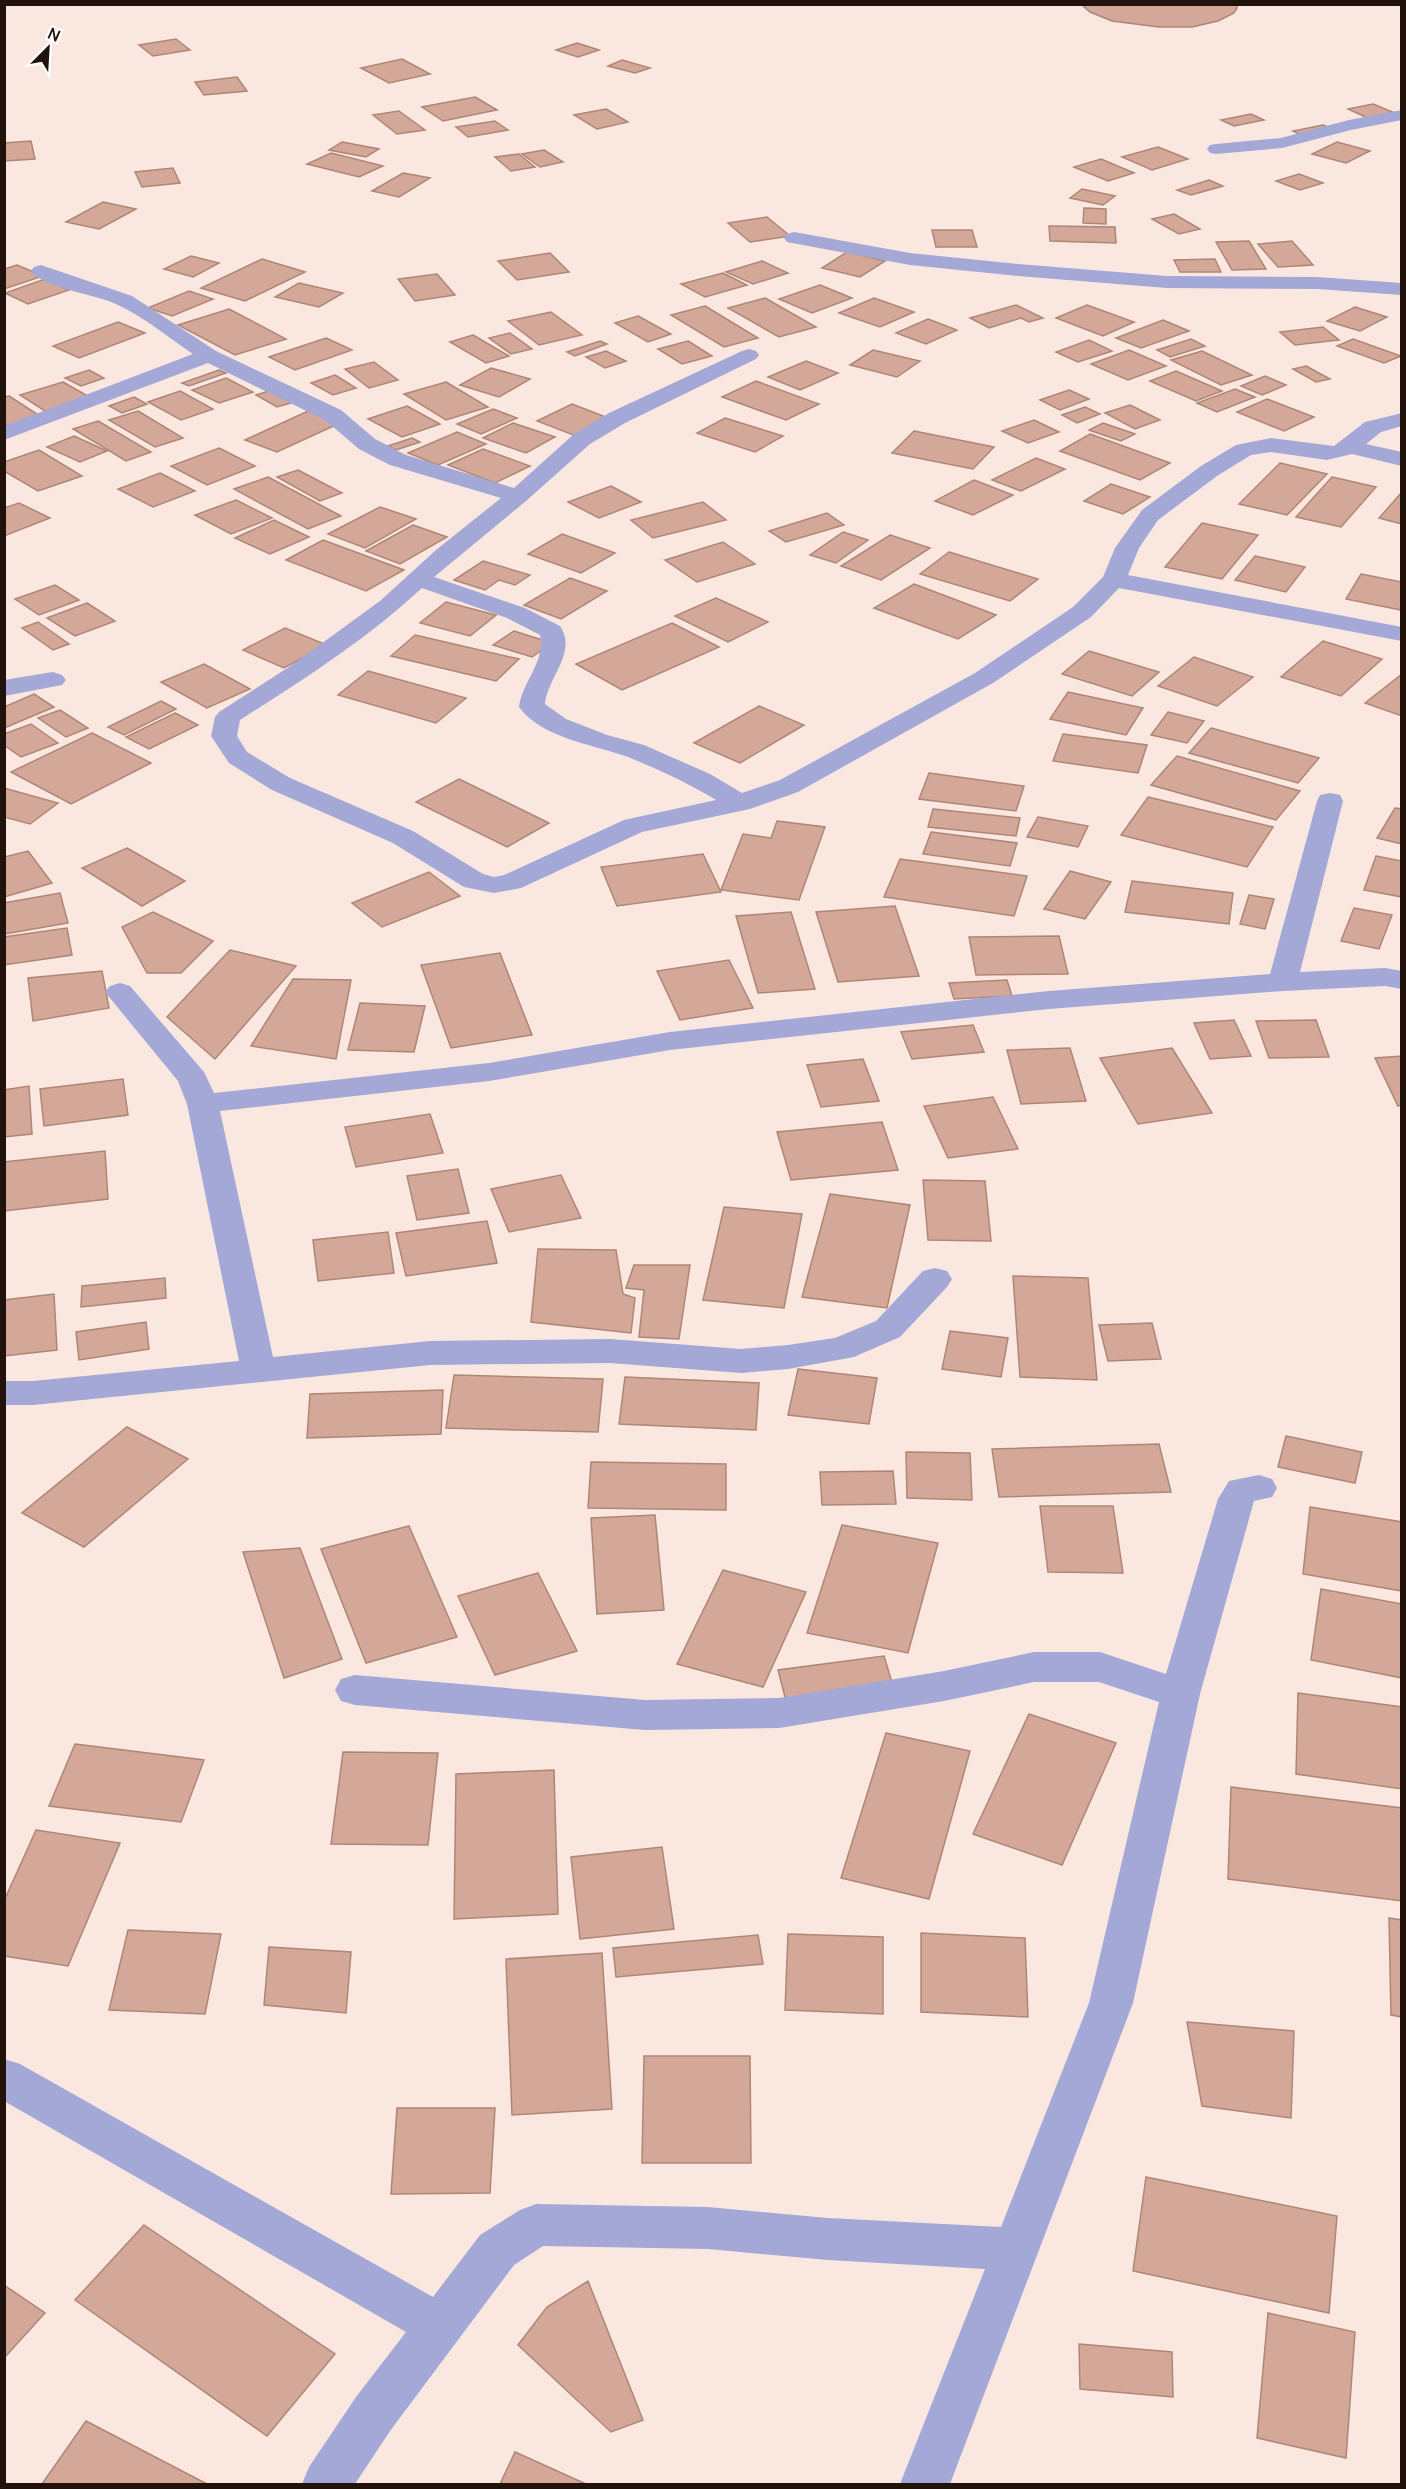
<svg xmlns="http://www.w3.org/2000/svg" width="1406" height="2489" font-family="Manrope,sans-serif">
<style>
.building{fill:#d4a898;stroke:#af8676;stroke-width:1.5}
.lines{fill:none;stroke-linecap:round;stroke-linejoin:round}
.minor{fill:#a4a8d7;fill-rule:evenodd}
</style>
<rect width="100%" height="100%" fill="#f9e7e0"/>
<g class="building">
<polygon points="1081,4 1237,4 1237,8 1234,13 1218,21 1192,27 1159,27 1112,21 1090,12"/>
<polygon points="176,39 190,50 153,56 139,45"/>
<polygon points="577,43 599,50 578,57 556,50"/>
<polygon points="402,59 430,74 389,83 361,68"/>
<polygon points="622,60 650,68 635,73 608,66"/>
<polygon points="237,77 247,91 204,95 195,82"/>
<polygon points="475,97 497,110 443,121 422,107"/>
<polygon points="1373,104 1395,113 1370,119 1348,109"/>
<polygon points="606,109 628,122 597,129 574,115"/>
<polygon points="399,111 425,130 397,134 373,115"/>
<polygon points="1251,114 1264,120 1234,126 1221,120"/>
<polygon points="495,121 508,130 468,137 456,127"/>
<polygon points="1323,125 1333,129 1303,136 1293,131"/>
<polygon points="31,141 35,159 4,161 4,143"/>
<polygon points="342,142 379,149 366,157 329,150"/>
<polygon points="1337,142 1370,151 1346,163 1312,154"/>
<polygon points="1158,147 1188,159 1152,170 1122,157"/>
<polygon points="544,150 563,162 540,167 522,154"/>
<polygon points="331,153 383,166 359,177 307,164"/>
<polygon points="519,154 535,167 511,171 495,157"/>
<polygon points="1101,159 1134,173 1108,181 1074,167"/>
<polygon points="173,168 180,183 142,187 135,172"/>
<polygon points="403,173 430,178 399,197 372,191"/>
<polygon points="1299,174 1323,183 1300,190 1276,181"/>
<polygon points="1209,180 1223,186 1191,195 1177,190"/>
<polygon points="1082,189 1115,196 1103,205 1070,198"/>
<polygon points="103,202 136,209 99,229 66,222"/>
<polygon points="1084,208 1106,209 1106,224 1083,223"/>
<polygon points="1174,214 1200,229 1179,234 1152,219"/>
<polygon points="767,217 790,236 750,242 728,223"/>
<polygon points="1049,226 1115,227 1116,243 1050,241"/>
<polygon points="932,230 972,230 977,247 936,247"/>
<polygon points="1249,241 1266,269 1232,270 1216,242"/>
<polygon points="1292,241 1313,265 1278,267 1258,244"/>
<polygon points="847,252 885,261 860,277 822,268"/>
<polygon points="550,253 569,272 517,280 498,261"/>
<polygon points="191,256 219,263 193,277 164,269"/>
<polygon points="262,259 305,272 245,301 201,288"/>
<polygon points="1215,259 1221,272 1180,272 1174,260"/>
<polygon points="762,261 788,273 753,284 726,272"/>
<polygon points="17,265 43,276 4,289 4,269"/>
<polygon points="723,273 747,285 705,297 681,284"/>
<polygon points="437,274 455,295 415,301 398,279"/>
<polygon points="45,279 69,290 28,304 5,293"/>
<polygon points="299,283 343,293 319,307 275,297"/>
<polygon points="820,285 852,298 812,313 779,299"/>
<polygon points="189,291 213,299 172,316 148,308"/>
<polygon points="765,298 816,327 779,337 728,308"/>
<polygon points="874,298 914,312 880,327 839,313"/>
<polygon points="1016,305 1043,318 1029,322 1021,318 989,328 970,318"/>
<polygon points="1087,305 1134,322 1103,336 1056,318"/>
<polygon points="705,306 758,338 724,347 671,315"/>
<polygon points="1355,307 1387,317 1360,331 1327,321"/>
<polygon points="229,309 286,339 235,355 178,325"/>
<polygon points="551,312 582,335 539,345 508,321"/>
<polygon points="638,316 671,334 648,342 615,323"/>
<polygon points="928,319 957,330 926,344 896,333"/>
<polygon points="1163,320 1189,331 1141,348 1116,338"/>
<polygon points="118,322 145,333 79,358 53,346"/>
<polygon points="1323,327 1339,340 1295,345 1280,332"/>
<polygon points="510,333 532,349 511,354 489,338"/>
<polygon points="473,335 509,356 486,363 450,342"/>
<polygon points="326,338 352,350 295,370 269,357"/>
<polygon points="1191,339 1205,346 1170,357 1157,350"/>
<polygon points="1353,339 1401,356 1384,363 1337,346"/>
<polygon points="1089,340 1112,351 1078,362 1056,352"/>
<polygon points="600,341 607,344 575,356 567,352"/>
<polygon points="688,341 712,356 682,364 658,349"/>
<polygon points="873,350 920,361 897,377 850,365"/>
<polygon points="1129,350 1166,366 1128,380 1091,364"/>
<polygon points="606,351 626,361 605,368 586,357"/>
<polygon points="1202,351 1252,375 1221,385 1171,360"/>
<polygon points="806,361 838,373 800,390 768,377"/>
<polygon points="374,362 398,380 369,388 345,369"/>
<polygon points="1306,366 1330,379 1316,382 1293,369"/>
<polygon points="491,368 530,379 499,397 460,385"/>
<polygon points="89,370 104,378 81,386 65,378"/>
<polygon points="219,370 226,373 189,386 182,383"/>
<polygon points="1176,371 1222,391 1196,401 1150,381"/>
<polygon points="335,375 356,388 333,395 311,383"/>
<polygon points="1265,376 1286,385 1262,395 1241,386"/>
<polygon points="226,378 253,392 219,403 192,390"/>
<polygon points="756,381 819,404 786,420 722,397"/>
<polygon points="63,382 93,399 48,413 20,395"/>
<polygon points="446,382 488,407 446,420 404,394"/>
<polygon points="1235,389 1255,397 1217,412 1197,403"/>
<polygon points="272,390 294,402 277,407 256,395"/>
<polygon points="1069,390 1089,399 1060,410 1040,400"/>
<polygon points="180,391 213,409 181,420 148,402"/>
<polygon points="9,396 40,416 8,426 4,423 4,397"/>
<polygon points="134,397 147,404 122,413 109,406"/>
<polygon points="1267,399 1314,417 1284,431 1237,412"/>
<polygon points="572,404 611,419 576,436 537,421"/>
<polygon points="1130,405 1160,420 1135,429 1105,413"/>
<polygon points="407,406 440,424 402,437 368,419"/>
<polygon points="1085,407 1100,414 1077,423 1062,415"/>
<polygon points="493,409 517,418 481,434 457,424"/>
<polygon points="138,411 183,438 155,447 109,420"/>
<polygon points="308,411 340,423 277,452 245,440"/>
<polygon points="725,418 783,436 755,452 697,433"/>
<polygon points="1034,420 1059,432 1028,443 1002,431"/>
<polygon points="98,421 151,452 126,461 73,429"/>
<polygon points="513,423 555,437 526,453 483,438"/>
<polygon points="1103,423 1135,434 1121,441 1089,430"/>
<polygon points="914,431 994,447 973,469 892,453"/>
<polygon points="457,432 486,444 438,465 408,453"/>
<polygon points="1090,434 1170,463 1140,480 1060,451"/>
<polygon points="74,436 107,451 80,462 47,447"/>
<polygon points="412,438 420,442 396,450 388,446"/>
<polygon points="219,448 255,466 207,485 171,466"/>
<polygon points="483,449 530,466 495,483 448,465"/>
<polygon points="39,450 82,476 38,491 4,471 4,462"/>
<polygon points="1036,458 1065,469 1021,491 992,480"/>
<polygon points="1280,463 1327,474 1287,515 1239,504"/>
<polygon points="298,470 342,493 320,501 277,477"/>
<polygon points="160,473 195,491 153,507 118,489"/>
<polygon points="268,477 341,516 308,529 234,489"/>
<polygon points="1332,477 1376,487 1341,527 1296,517"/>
<polygon points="974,480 1013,495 973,515 935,501"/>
<polygon points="1111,484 1150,497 1123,514 1084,501"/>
<polygon points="611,486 641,502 599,518 568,502"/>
<polygon points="1402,492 1402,524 1379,518"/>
<polygon points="236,500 272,518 231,534 195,515"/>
<polygon points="703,502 726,520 653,538 631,520"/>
<polygon points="19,503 50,518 4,536 4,508"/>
<polygon points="380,507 416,519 365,548 328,534"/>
<polygon points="827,513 844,525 786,542 769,531"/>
<polygon points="274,520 309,537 270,554 235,538"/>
<polygon points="1202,523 1258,535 1222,579 1165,567"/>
<polygon points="413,525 447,537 400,564 366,551"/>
<polygon points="843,532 868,540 836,563 810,555"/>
<polygon points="562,534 615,553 581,573 528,554"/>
<polygon points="890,535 930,548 881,580 841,566"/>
<polygon points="323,540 404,570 366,591 286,560"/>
<polygon points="723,542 755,564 697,582 665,560"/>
<polygon points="949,552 1038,579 1010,601 920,574"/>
<polygon points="1255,556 1305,567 1286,592 1235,580"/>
<polygon points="483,561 530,575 515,585 499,580 485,590 454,580"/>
<polygon points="1361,574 1402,582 1401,610 1346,599"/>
<polygon points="570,578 607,591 561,619 524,605"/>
<polygon points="914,584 996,615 958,639 874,608"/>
<polygon points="55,585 79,600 39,615 15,599"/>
<polygon points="716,598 768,622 728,642 675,616"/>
<polygon points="446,602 496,615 470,636 420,623"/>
<polygon points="87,603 115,621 75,636 47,618"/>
<polygon points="38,622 69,644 53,650 22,628"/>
<polygon points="672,623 719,647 622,690 576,664"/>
<polygon points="285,628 327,645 284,668 243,650"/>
<polygon points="514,631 552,643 532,657 493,645"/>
<polygon points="415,635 519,659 496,681 391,656"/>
<polygon points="1323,641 1382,659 1341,696 1281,677"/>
<polygon points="1089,651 1159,672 1132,696 1062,674"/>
<polygon points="1194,657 1253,677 1217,706 1158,686"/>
<polygon points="204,664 250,689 207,708 161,682"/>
<polygon points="368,671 466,698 436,723 338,695"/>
<polygon points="1402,674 1402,716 1365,703"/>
<polygon points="1068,692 1143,708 1126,735 1050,719"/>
<polygon points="34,694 54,707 4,728 4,707"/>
<polygon points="161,701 176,709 124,735 108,727"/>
<polygon points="759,706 804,725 740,763 694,743"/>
<polygon points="60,710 88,728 66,737 38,718"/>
<polygon points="1168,712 1204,721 1187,743 1151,735"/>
<polygon points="175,713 198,725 149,749 126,737"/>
<polygon points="31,724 58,743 21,757 4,745 4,734"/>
<polygon points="1211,728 1319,758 1298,783 1189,753"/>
<polygon points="92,733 151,763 71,804 11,772"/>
<polygon points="1063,734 1147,745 1138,773 1053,761"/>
<polygon points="1177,756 1300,791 1276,820 1151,785"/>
<polygon points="929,773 1024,786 1016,811 919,799"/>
<polygon points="459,779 549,823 507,847 416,802"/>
<polygon points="4,788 58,803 30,824 4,817"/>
<polygon points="1148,797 1273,827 1247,867 1121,835"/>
<polygon points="1395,808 1402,809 1402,844 1377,838"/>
<polygon points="933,809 1020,818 1016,836 928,827"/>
<polygon points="1038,817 1088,826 1078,847 1027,837"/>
<polygon points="777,821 825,827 799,900 721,890 743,834 771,838"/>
<polygon points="931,832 1017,843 1010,866 923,854"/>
<polygon points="127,848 185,881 142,906 82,868"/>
<polygon points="28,851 52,883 4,897 4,857"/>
<polygon points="703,854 721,892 617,906 601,867"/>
<polygon points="1376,856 1402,861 1402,897 1364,890"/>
<polygon points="900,859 1027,876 1014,916 884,897"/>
<polygon points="1070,871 1111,882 1085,919 1044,909"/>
<polygon points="429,872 460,896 382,927 352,903"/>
<polygon points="1132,881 1233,893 1229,924 1125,912"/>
<polygon points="60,893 68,923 4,934 4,903"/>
<polygon points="1249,895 1274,899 1265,929 1240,924"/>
<polygon points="895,906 919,976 838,982 816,912"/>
<polygon points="1354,908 1392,915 1379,949 1341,941"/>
<polygon points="153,912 213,941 181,973 147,973 122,927"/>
<polygon points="791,912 815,989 758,993 736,916"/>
<polygon points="67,928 72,955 4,965 4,937"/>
<polygon points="1059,936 1068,974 976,975 969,937"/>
<polygon points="230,950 296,966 215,1059 167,1017"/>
<polygon points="500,953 532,1035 451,1048 421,965"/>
<polygon points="729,960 753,1008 680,1020 657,971"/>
<polygon points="102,971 109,1008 33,1021 28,978"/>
<polygon points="293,979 351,980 336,1059 251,1046"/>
<polygon points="1007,980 1012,996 954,999 949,983"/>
<polygon points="360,1003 425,1006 414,1052 348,1050"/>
<polygon points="1234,1020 1251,1056 1210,1059 1194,1023"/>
<polygon points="1316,1020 1329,1057 1269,1058 1256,1021"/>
<polygon points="973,1025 984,1052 912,1059 901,1032"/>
<polygon points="1070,1048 1086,1101 1021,1104 1007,1050"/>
<polygon points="1172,1048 1212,1113 1138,1124 1100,1058"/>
<polygon points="1402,1056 1402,1105 1398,1106 1375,1058"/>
<polygon points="863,1059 879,1101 821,1107 807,1065"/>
<polygon points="123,1079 128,1115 44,1126 40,1089"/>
<polygon points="29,1086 32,1134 4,1137 4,1090"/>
<polygon points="993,1097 1018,1149 948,1158 924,1106"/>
<polygon points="430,1114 443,1153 356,1167 345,1127"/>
<polygon points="882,1122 898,1170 791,1180 777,1132"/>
<polygon points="105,1151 108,1199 4,1211 4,1162"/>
<polygon points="458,1169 469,1213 417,1220 407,1176"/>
<polygon points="561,1175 581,1218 509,1232 491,1189"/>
<polygon points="923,1180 985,1181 991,1241 928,1240"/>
<polygon points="830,1194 910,1205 887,1308 802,1297"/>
<polygon points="724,1207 802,1214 784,1308 703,1300"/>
<polygon points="487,1221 497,1263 406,1276 396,1233"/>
<polygon points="388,1232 394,1273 318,1281 313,1240"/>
<polygon points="538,1249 616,1250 623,1294 635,1298 631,1333 531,1322"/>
<polygon points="634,1265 690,1265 679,1339 639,1337 644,1290 626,1288"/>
<polygon points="1013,1276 1088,1278 1097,1380 1020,1377"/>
<polygon points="165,1278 166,1298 81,1307 82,1286"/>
<polygon points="54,1294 57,1350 4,1356 4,1300"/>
<polygon points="146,1322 149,1349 79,1360 76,1332"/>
<polygon points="1152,1323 1161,1359 1108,1361 1099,1325"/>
<polygon points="950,1331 1008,1338 1001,1377 942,1369"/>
<polygon points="798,1369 877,1378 869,1424 788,1415"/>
<polygon points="454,1375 603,1379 598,1432 446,1428"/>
<polygon points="625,1377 759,1383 756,1430 619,1424"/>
<polygon points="443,1390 441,1434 307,1438 310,1394"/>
<polygon points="127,1427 188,1459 84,1547 22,1513"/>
<polygon points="1286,1436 1362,1452 1355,1483 1278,1467"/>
<polygon points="1159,1444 1171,1492 999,1497 992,1449"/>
<polygon points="906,1452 970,1453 972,1500 907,1498"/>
<polygon points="591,1462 726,1464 726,1510 588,1508"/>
<polygon points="893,1471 896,1504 822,1505 820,1472"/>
<polygon points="1040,1506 1113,1506 1123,1573 1048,1572"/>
<polygon points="1310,1507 1402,1522 1402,1591 1303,1574"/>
<polygon points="655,1515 664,1610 597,1614 591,1518"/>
<polygon points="842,1525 938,1543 908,1653 807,1633"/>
<polygon points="409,1526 457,1637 366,1663 321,1549"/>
<polygon points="300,1548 342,1659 284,1678 243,1552"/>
<polygon points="723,1570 806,1592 763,1687 677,1664"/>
<polygon points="538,1573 577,1651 495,1675 458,1596"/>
<polygon points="1321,1589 1402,1604 1402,1678 1311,1660"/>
<polygon points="884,1656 893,1686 786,1701 778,1670"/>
<polygon points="1298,1693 1402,1707 1402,1789 1296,1774"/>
<polygon points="1029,1714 1116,1743 1062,1865 973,1834"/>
<polygon points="886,1733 970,1751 929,1899 841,1878"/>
<polygon points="75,1744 204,1760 181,1822 49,1806"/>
<polygon points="343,1752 438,1753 428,1845 331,1844"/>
<polygon points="554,1770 558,1914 454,1919 456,1774"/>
<polygon points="1231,1787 1402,1808 1402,1901 1228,1879"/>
<polygon points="36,1830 120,1843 68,1966 4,1956 4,1901"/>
<polygon points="662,1847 674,1929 580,1939 571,1857"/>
<polygon points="1389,1918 1402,1920 1402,2017 1391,2015"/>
<polygon points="128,1930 221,1934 205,2014 109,2010"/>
<polygon points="921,1933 1025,1938 1028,2017 921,2012"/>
<polygon points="788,1934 883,1937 883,2014 785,2010"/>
<polygon points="758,1935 763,1964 616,1977 613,1948"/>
<polygon points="269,1947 351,1952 346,2013 264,2005"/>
<polygon points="602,1953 612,2109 512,2115 506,1959"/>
<polygon points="1187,2022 1294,2031 1291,2118 1202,2106"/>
<polygon points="644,2056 750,2056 751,2163 642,2163"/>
<polygon points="397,2108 495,2108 490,2193 391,2194"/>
<polygon points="1146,2177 1337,2216 1329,2313 1133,2271"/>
<polygon points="144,2225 335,2354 267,2436 75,2300"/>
<polygon points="588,2281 643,2420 611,2432 518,2345 547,2307"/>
<polygon points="4,2285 45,2313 4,2358"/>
<polygon points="1268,2313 1355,2332 1346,2458 1257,2438"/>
<polygon points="1079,2344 1172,2352 1173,2397 1080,2389"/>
<polygon points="86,2421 207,2484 42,2484"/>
<polygon points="515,2452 586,2484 500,2484"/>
</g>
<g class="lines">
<g class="minor">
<polygon points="1402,110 1402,120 1351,130 1282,148 1216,154 1210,153 1207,149 1210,145 1216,144 1281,138 1349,120"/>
<polygon points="794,232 910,253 1018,264 1167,276 1317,277 1402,283 1402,295 1317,289 1167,288 1018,276 910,265 787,242 784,238 787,234"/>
<path d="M41,265L132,296L216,351L341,410L375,439L406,455L514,488L574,434L609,413L742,351L749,349L756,351L759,355L756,359L625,423L590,444L526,501L434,577L525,608L560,626C578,652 547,678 545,704L566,719L607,735L644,745L710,774L742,793L780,780L975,673L1073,607L1103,577L1115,548L1142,510L1201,466L1236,445L1271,438L1334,446L1365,422L1402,413V426L1381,432L1366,444L1402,452V466L1352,454L1327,460L1271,452L1251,455L1217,476L1158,520L1139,548L1128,575L1402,627V641L1119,588L1091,617L993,683L798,792L750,809L642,832L521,888L494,893L464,887L393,843L272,790L229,763L211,736L215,717L219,712L292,665L380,601L436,550L501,498L390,465L359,449L325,420L208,363L4,440V426L193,354C169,338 144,317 118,305C99,295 43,288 31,271L34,267ZM422,588L507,618L540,635C546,661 522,682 519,707C541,738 595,745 628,757C658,769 688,783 716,800L624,820L504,875L494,877L483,874L413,831L290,778L247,752L237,736L240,720C303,680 367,639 422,588Z"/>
<polygon points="53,672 62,675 66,680 62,685 4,696 4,680"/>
<polygon points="1330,793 1340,795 1343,801 1300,972 1385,968 1402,971 1402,989 1385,986 1283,991 1049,1009 670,1050 489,1081 220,1111 273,1357 430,1341 610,1339 741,1349 788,1345 835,1338 876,1321 923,1271 935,1268 947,1271 952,1279 947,1287 900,1337 854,1357 788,1369 741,1373 610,1363 430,1365 33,1405 4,1405 4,1381 33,1381 239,1361 187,1104 178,1081 105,992 110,986 120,983 130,986 204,1072 214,1093 489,1063 670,1032 1049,991 1270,974 1317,801 1320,795"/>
<polygon points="1259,1475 1272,1479 1277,1488 1272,1497 1254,1501 1200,1694 1133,2003 950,2484 900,2484 985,2269 828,2260 708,2249 543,2246 514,2265 390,2431 355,2484 302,2484 309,2467 356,2397 406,2332 4,2101 4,2059 20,2064 433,2297 480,2235 520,2210 536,2204 708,2207 828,2218 1001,2227 1089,2003 1159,1702 1099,1682 1034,1682 944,1701 779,1728 645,1730 355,1705 341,1701 335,1690 341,1679 355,1675 645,1700 779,1698 944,1671 1034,1652 1100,1652 1166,1674 1218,1499 1229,1481"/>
</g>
</g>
<rect width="1406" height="2489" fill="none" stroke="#21120c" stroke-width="12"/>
<g transform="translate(48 48) rotate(24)" stroke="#ffffff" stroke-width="4.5" paint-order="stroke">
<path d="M0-4.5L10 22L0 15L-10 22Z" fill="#21120c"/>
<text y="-9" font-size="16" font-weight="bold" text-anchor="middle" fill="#21120c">N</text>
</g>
</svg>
